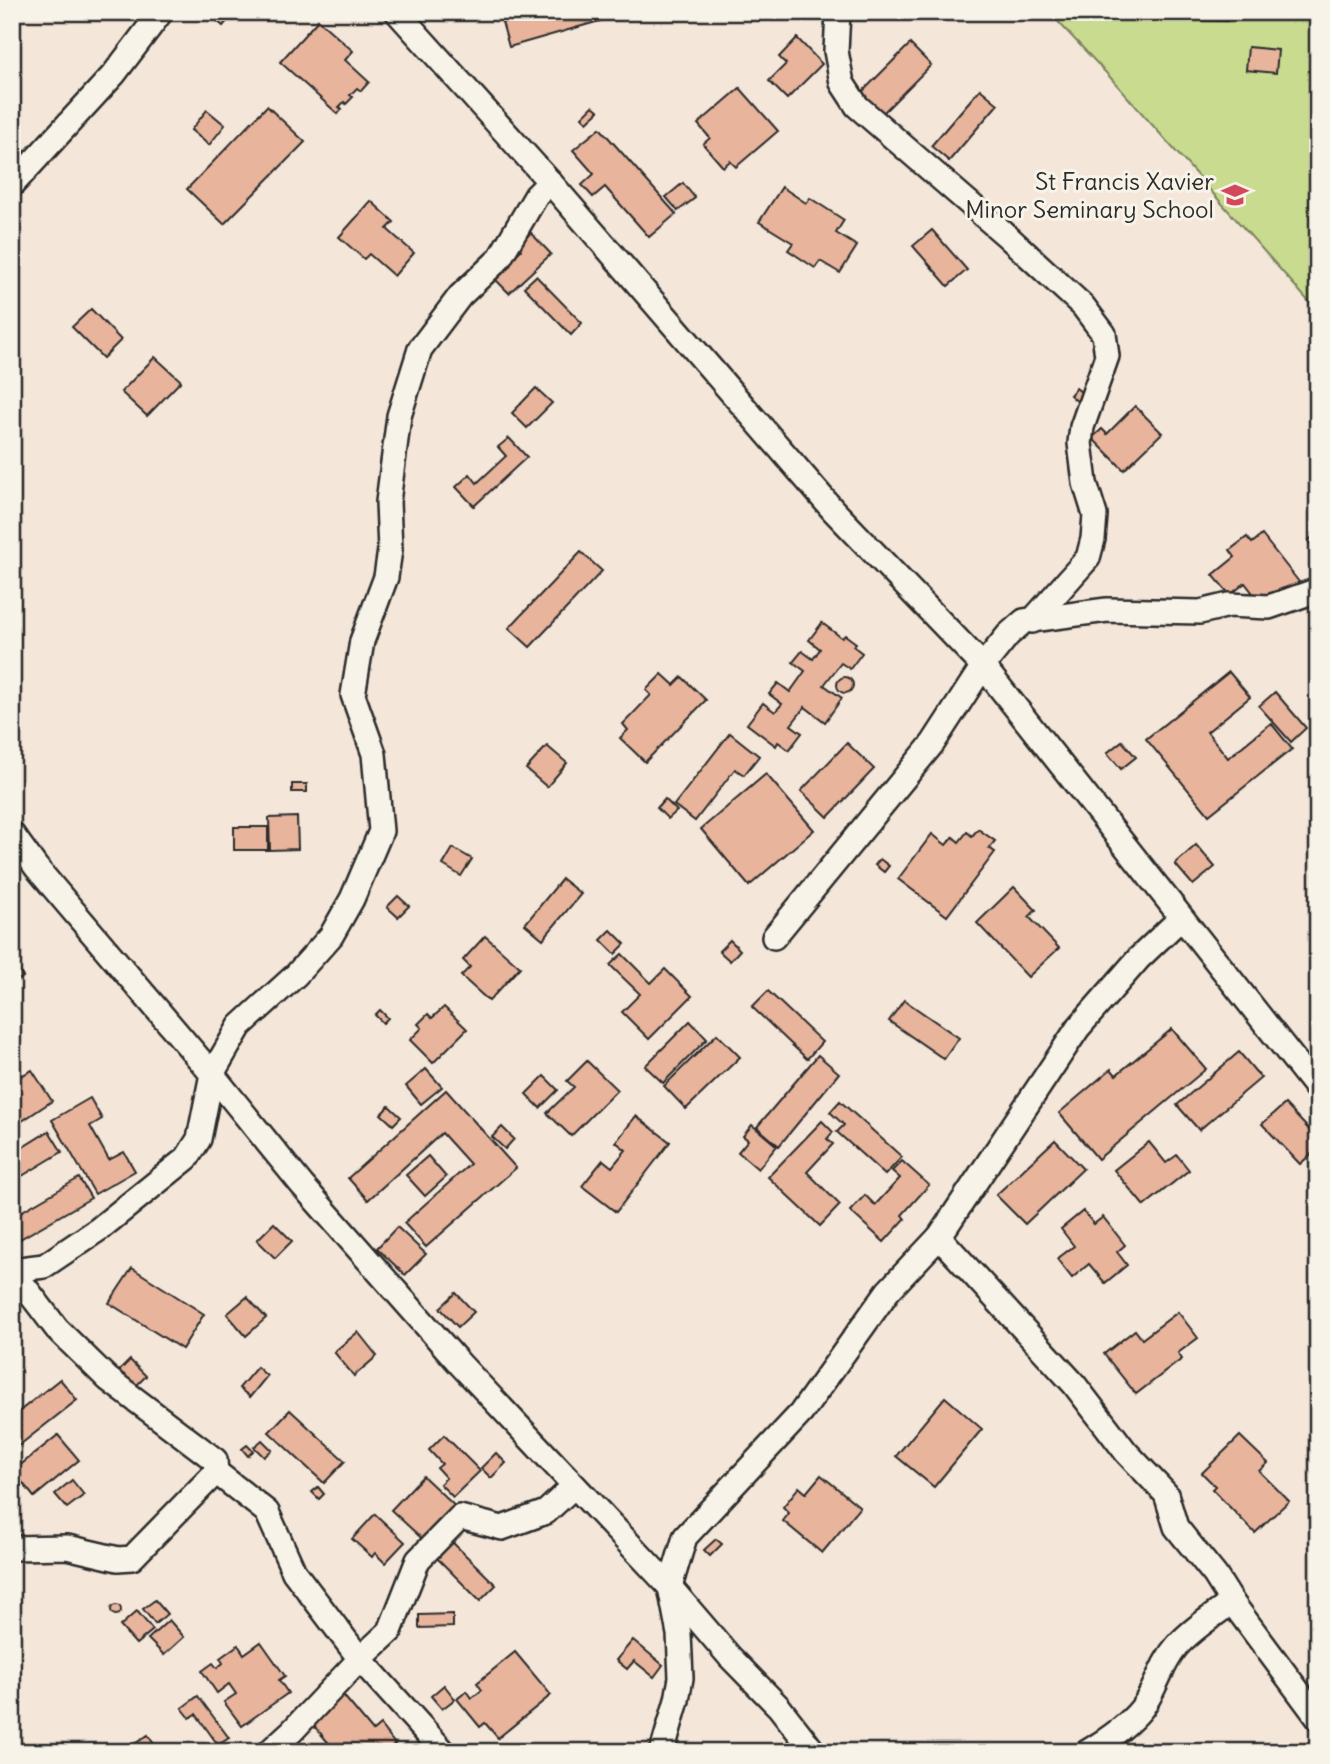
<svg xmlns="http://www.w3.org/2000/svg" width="1330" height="1764" font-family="Delius,sans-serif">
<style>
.green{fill:#c9db8f;stroke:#7a835d;stroke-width:2}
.building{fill:#e8b49c;stroke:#2b2b2b;stroke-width:2}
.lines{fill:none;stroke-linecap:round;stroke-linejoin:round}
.minor-casing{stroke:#2b2b2b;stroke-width:28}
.minor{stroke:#f7f3e8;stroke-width:23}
.labels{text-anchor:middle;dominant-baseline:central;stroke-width:6;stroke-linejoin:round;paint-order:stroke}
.poi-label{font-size:24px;fill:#2b2b2b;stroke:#f7f3e8;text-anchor:end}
</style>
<rect width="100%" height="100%" fill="#f4e6d9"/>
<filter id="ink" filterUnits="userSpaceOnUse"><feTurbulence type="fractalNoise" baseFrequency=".0143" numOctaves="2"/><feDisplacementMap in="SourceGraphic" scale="14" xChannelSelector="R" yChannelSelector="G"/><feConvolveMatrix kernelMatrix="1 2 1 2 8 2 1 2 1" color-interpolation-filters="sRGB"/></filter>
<g filter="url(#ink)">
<polygon class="green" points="1049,12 1318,12 1318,312 1109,76"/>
<g class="building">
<polygon points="210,12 235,12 223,26 209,14"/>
<polygon points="536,12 616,12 617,16 509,47 502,22"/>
<polygon points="1194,12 1227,12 1227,21 1193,20"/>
<polygon points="318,20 353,51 345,60 369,82 361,91 357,88 350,95 353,97 346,104 344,102 339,107 342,109 338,114 280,62"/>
<polygon points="797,38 822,64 787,99 769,81 786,64 779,57"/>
<polygon points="910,44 931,65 880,116 859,95"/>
<polygon points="1248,47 1278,50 1276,73 1246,70"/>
<polygon points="740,88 778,131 736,167 730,161 723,167 703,144 710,138 698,124"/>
<polygon points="980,89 998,104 949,161 931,146"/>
<polygon points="267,106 305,142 224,224 187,189"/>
<polygon points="593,106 599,111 587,122 582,117"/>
<polygon points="207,110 225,125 209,145 191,130"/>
<polygon points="600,128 676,214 649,237 605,187 593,197 582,185 594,174 573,150"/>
<polygon points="683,183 695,198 678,211 666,197"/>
<polygon points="782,187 806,203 810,198 844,220 836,233 857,246 840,273 820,261 815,268 788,250 793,243 759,222"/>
<polygon points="371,201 394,222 387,229 414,253 394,276 369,254 364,259 339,237"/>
<polygon points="932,230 967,270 948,286 913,246"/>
<polygon points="531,233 551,254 509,293 493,277 521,250 517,245"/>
<polygon points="536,276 582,323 571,335 524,287"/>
<polygon points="91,309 121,340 103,358 72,327"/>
<polygon points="155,357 181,381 147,416 121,392"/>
<polygon points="536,388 552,403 527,428 512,413"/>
<polygon points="1076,388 1087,397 1081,405 1070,395"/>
<polygon points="1135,406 1162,433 1124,470 1092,438 1102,429 1107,434"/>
<polygon points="509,438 527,457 474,506 456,487 470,474 477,483 506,456 498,447"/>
<polygon points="1318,532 1318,552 1308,541"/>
<polygon points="1262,535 1299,582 1270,605 1259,601 1245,583 1230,595 1213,575 1235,557 1230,550 1247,537 1252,543"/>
<polygon points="581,552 602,571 530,647 509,628"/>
<polygon points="822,623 842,638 845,635 856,643 853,646 862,653 850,669 841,663 824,685 842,698 825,722 805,707 791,725 802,733 789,750 778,742 776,746 747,724 763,703 775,712 782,704 769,694 778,683 790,692 805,671 793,662 802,651 813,659 820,649 809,640"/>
<polygon points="1229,672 1250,697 1207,732 1228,758 1271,723 1292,749 1209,815 1146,739"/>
<polygon points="662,674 674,685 682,677 706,700 645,762 620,738 628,730 623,724 651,695 646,690"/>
<circle cx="845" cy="685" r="8"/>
<polygon points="1275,692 1306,728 1291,742 1259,706"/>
<polygon points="730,733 759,756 744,775 735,769 695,821 674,805"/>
<polygon points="1122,741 1136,757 1121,769 1107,753"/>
<polygon points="847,743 874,769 828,817 801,791"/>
<polygon points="547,746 567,763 547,787 526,769"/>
<polygon points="766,774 814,830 749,886 701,829"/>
<rect x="292" y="784" width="15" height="8"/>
<polygon points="665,799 677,811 668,819 657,808"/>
<polygon points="297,817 298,849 270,850 269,818"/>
<rect x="234" y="827" width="34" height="23"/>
<polygon points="978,829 995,841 989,848 995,852 947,916 898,879 932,834 946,845 953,837 959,842 967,832 972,836"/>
<polygon points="1196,845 1215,867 1193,885 1175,864"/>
<polygon points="453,848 472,859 461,876 443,865"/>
<polygon points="880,859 889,866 884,872 875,865"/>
<polygon points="562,879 581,894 543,939 525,924"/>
<polygon points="1014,887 1036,910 1029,917 1059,948 1028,977 977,923"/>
<polygon points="398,896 409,906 398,917 387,907"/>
<polygon points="611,930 625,944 615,954 601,940"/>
<polygon points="485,936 520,967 489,1001 461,976 470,967 463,960"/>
<polygon points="730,940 740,950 730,961 719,951"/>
<polygon points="622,954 651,983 665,969 692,996 649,1039 622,1012 640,994 610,965"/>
<polygon points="12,962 23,977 12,984"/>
<polygon points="768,991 822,1042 807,1059 752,1007"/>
<polygon points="904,1000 959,1038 944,1059 889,1021"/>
<polygon points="444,1007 467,1029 433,1063 410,1040 422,1028 418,1024 428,1014 432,1018"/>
<polygon points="380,1010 388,1018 383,1023 375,1015"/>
<polygon points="690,1021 707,1039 663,1083 645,1066"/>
<polygon points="1172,1029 1206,1069 1098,1159 1059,1113 1111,1069 1116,1075"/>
<polygon points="717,1034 740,1057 686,1109 664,1086"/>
<polygon points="1239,1052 1261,1078 1199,1130 1177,1105"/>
<polygon points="818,1055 839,1073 779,1146 757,1127"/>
<polygon points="587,1061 617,1090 571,1136 547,1113 574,1087 567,1081"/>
<polygon points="426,1069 442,1087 421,1104 406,1086"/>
<polygon points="17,1070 21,1076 32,1070 52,1101 16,1125 12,1118 12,1073"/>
<polygon points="544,1076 558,1090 540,1108 526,1094"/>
<polygon points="446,1090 516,1168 426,1247 404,1223 470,1164 442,1133 368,1200 348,1178"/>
<polygon points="90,1098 102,1119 90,1126 109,1160 124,1152 135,1171 95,1194 52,1120"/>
<polygon points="840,1101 902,1157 885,1175 837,1132 844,1125 830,1112"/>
<polygon points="1285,1104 1318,1139 1318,1148 1300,1164 1262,1124"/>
<polygon points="389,1106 401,1117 393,1125 381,1114"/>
<polygon points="636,1116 670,1142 616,1212 582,1186 603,1160 612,1167 626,1150 616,1142"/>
<polygon points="822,1121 833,1132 827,1139 833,1144 807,1172 840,1205 820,1226 768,1177"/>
<polygon points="752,1125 777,1146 758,1169 738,1152 748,1140 743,1136"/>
<polygon points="502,1127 514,1139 505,1149 492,1137"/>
<polygon points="49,1131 62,1152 12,1182 12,1154"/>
<polygon points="12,1132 19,1141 12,1146"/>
<polygon points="1055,1140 1083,1169 1025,1224 996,1195"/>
<polygon points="1149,1142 1166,1163 1177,1155 1189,1170 1144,1206 1114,1170"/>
<polygon points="428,1156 446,1177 425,1196 406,1175"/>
<polygon points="902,1161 929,1185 902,1215 905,1219 884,1242 850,1211 865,1195 875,1205 900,1178 892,1171"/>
<polygon points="79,1178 91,1198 13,1243 12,1217"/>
<polygon points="1083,1211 1094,1224 1103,1217 1125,1245 1117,1252 1127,1265 1105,1283 1089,1264 1072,1278 1057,1259 1074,1246 1061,1229"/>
<polygon points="274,1223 292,1241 275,1258 257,1240"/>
<polygon points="397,1227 426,1254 405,1275 377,1248"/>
<polygon points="132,1268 204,1314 182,1349 109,1303"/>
<polygon points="456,1293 474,1312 458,1327 440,1308"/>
<polygon points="247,1297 266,1318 246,1336 227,1314"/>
<polygon points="1178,1312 1198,1338 1178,1353 1182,1359 1136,1394 1104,1354 1135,1330 1142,1339"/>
<polygon points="358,1332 377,1356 354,1376 334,1352"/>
<polygon points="130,1360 146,1376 134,1388 118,1372"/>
<polygon points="257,1367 267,1376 250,1397 239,1388"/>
<polygon points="60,1379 77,1400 12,1451 12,1417"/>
<polygon points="945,1397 982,1429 934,1487 896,1456"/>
<polygon points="290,1410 345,1461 324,1483 269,1432"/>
<polygon points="58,1435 79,1460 34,1497 13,1471"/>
<polygon points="444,1435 480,1471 453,1497 440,1484 446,1478 437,1468 442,1464 429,1450"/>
<polygon points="1240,1436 1268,1463 1259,1471 1289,1501 1255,1533 1212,1489 1215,1486 1202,1473"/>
<polygon points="262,1440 272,1450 264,1457 254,1447"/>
<polygon points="247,1445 253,1451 248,1456 242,1449"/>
<polygon points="496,1453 506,1463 491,1478 481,1468"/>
<polygon points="821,1475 860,1507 822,1553 783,1521 789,1513 783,1507 799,1487 806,1493"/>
<polygon points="423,1476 460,1511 429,1545 391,1510"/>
<polygon points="72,1480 84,1495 67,1508 55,1494"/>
<polygon points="318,1487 324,1494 319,1499 312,1492"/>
<polygon points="12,1493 20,1501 12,1508"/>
<polygon points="375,1514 405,1542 385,1563 375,1553 372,1557 352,1539"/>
<polygon points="445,1535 496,1585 480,1601 430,1551"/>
<polygon points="716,1539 722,1544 710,1556 704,1550"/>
<polygon points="155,1600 167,1614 155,1624 143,1609"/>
<circle cx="116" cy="1610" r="5"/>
<polygon points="137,1611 153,1630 136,1644 120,1626"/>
<polygon points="453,1614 453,1627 419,1628 419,1615"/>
<polygon points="169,1620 184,1637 164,1655 148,1639"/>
<polygon points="633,1640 663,1665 654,1677 634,1661 627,1669 616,1660"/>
<polygon points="261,1642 285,1676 279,1680 288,1693 242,1726 224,1702 236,1694 229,1684 217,1693 202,1671 213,1663 217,1668 223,1663 220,1658 238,1645 244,1654"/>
<polygon points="515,1652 551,1695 498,1738 485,1723 480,1727 457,1699 467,1691 472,1698 482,1690 477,1683"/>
<polygon points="444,1685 455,1699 442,1709 431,1696"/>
<polygon points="343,1695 373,1731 380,1725 395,1744 389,1749 391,1752 336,1752 311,1722"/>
<polygon points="198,1696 229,1738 218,1745 196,1714 190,1718 182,1708"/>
<polygon points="148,1735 159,1752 123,1752"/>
</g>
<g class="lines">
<g class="minor-casing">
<g id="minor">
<polyline points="397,12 550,182 833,510 983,666 1318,1090"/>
<polyline points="838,12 836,51 842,83 857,106 1007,236 1083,306 1104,334 1107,356 1082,427 1080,443 1085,483 1095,515 1093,539 1088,558 1032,621"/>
<polyline points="12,185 114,74 161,12"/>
<polyline points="12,834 36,867 212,1074 302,1185 460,1364 670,1587 730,1657 779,1707 814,1752"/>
<polyline points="774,937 933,743 983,666 1008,635 1024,621 1107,610 1200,612 1229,605 1269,607 1318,590"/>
<polyline points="939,1237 1074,1384 1126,1452 1166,1494 1176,1527 1215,1575 1232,1602 1318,1718"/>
<polyline points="12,1270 44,1266 99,1229 187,1158 199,1139 212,1074 240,1026 296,975 331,936 352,899 381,831 374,754 353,695 362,641 386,577 390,550 388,502 399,416 420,349 460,296 499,259 536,196 550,182"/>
<polyline points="12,1270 57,1329 108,1379 215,1460 216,1472 267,1512 294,1572 360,1659 444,1752"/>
<polyline points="12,1548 67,1547 118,1559 132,1558 216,1472"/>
<polyline points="269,1752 292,1731 360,1659 390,1631 418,1560 460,1517 502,1528 546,1512 574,1486"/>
<polyline points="662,1752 677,1700 681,1678 679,1634 670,1587 685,1537 801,1413 888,1291 939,1237 1078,1028 1139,958 1181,918"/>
<path d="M1087,1752C1107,1740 1128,1726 1142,1708C1156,1689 1161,1664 1177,1646C1192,1629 1213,1616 1232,1602"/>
</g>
</g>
<use href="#minor" class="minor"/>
</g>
</g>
<defs>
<g id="school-bare" transform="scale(2.1)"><path d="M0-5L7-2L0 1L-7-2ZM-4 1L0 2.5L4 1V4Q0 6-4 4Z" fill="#d1495b" stroke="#f7f3e8" stroke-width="2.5" paint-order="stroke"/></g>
</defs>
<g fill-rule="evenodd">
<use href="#school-bare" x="1235" y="195"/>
</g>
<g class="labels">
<g class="poi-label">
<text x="1214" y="181">St Francis Xavier<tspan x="1214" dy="28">Minor Seminary School</tspan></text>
</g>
</g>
<rect width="1330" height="1764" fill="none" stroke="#f7f3e8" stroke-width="42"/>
<rect x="21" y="21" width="1288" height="1722" fill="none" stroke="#2b2b2b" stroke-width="2.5" filter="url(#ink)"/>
</svg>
